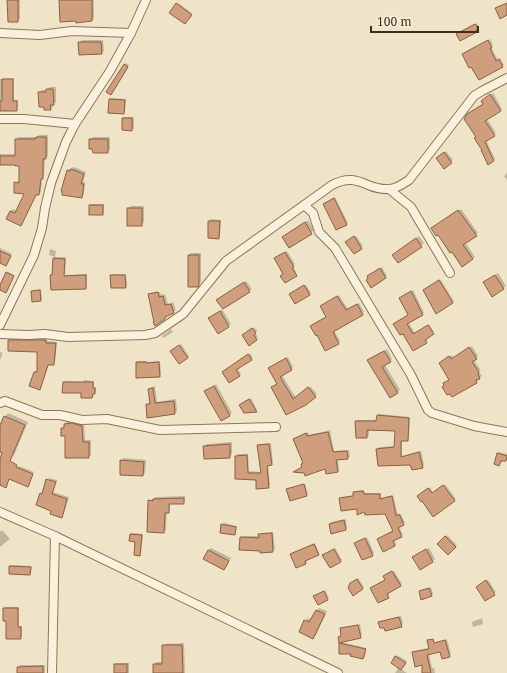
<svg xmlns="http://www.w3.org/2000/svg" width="507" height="673" font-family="'Noto Serif',serif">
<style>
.shadow{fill:#0003}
.building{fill:#cf9f7d;stroke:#8d5f41}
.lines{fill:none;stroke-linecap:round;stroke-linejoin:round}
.minor-casing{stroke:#8d765c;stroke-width:10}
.minor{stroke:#faf1dc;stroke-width:8}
</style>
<rect width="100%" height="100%" fill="#f0e4c8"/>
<g class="shadow">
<polygon points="8,0 20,0 20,19 17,21"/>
<polygon points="60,0 94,0 94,18 92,20"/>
<polygon points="178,3 192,13 186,22 177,4"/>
<polygon points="477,23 479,27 477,31 460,40 459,33"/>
<polygon points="490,39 493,45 491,47 498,60 500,58 504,65 479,79 464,53"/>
<polygon points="82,40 103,40 104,51 101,53 79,43"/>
<polygon points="126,63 129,65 112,92 124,64"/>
<polygon points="14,78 14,100 18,100 18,108 16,110 0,110 0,79"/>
<polygon points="50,87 56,87 56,102 53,104 53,107 50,109 39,92 42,90 47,90"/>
<polygon points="493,93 502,109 487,119 496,133 486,140 495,159 493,161 483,149 477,137 470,112 484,104 484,99"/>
<polygon points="111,98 126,99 125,111 124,113 110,99"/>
<polygon points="124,117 134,117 134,128 132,130 123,129 123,119"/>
<polygon points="39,135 48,135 48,156 45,158 44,176 42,178 41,192 39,194 37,194 21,225 11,211 13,209 17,211 25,193 15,183 18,181 20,181 20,165 0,164 0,154 16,154 16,140 18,137 37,137"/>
<polygon points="93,137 110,137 110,149 108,152 90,139"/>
<polygon points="446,151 453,160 444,168 438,157"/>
<polygon points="74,167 86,172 83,182 85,182 84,194 82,197 67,170"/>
<polygon points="507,173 507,180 504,176"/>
<polygon points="335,197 348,223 346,224 326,203"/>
<polygon points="91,204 104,204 104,213 102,214 90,205"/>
<polygon points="131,206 144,206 144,222 142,225 128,208"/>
<polygon points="461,209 478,233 465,242 475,257 462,266 434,226"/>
<polygon points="211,219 221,220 220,236 219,238 209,237 209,221"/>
<polygon points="308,220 314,230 290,247 283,237"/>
<polygon points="356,236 363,246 354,253 348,241"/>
<polygon points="419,236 424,243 398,262 396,252"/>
<polygon points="0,248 12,254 6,265 0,262"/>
<polygon points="50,249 56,251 55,257 49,255"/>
<polygon points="287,251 295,264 293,266 297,274 296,275 283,274 277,257"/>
<polygon points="191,253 201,253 201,282 197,286 189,255"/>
<polygon points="55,257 66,257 65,275 87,274 87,286 86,288 51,275 53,273 54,258"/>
<polygon points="382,267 387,276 385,277 370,275"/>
<polygon points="8,272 14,275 7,290 0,289"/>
<polygon points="498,273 506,286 503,288 484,282"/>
<polygon points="113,274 126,274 127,286 125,287 111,276"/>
<polygon points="440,279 454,301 437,312 426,289"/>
<polygon points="246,281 252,289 223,308 220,298"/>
<polygon points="306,285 311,293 309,294 292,293"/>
<polygon points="41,289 42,298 41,300 32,292 33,290"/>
<polygon points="413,290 424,313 408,322 415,333 429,324 434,332 426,338 428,340 426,342 413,349 403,332 409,314 400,298"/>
<polygon points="160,292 161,295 165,294 168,304 173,302 176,310 167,315 165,319 155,321 149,294"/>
<polygon points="339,295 348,309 359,303 364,312 334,330 340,341 338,343 317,334 313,324 327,316 323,305"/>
<polygon points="222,309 231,324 219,332 212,316"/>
<polygon points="254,327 257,331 255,333 258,337 250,344 245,334"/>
<polygon points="171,329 173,332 163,338 162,336"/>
<polygon points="11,338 47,339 47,341 57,342 55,362 53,364 49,364 41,387 40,389 35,372 38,370 38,351 9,340"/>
<polygon points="181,344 189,356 188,358 173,350"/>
<polygon points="472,346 478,356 474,360 480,369 479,372 482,376 478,379 478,380 476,382 445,385 447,381 450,379 442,361 452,355 453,358"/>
<polygon points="387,349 392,359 385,365 400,390 397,393 371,358"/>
<polygon points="0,352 3,353 0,360"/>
<polygon points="250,353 253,358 237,368 241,374 240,375 224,371"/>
<polygon points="288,357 293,367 282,375 296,398 310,386 317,394 286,413 274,386 277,384 269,368"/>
<polygon points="139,361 147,361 147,362 160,361 161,374 159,376 137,362"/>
<polygon points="84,380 94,381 94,387 96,387 96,392 94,393 92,397 64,383 65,381 83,382"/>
<polygon points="216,384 232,413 221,420 205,392"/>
<polygon points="155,386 157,402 176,399 177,411 175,413 148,417 147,405 150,402 149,389 151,387"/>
<polygon points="251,398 257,410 256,411 242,403"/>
<polygon points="8,413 28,422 14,455 10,458 0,452 0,428 5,417"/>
<polygon points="379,414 410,417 409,438 407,440 402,440 402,456 421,451 424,465 422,467 411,464 377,449 379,447 395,446 396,430 369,429 369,435 367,437 356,422 358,420 378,420 378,415"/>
<polygon points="67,421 84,423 85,440 91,440 91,455 88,457 62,429"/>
<polygon points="330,430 334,451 349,450 350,457 348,458 338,459 339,470 338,472 326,468 303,467 304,462 296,438 308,432 309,435"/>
<polygon points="232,442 232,454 230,457 204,446 207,444"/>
<polygon points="271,443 273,463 268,465 270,485 269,487 256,479 236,478 236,456 238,454 248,454 249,471 261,472 258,446 260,444"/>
<polygon points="499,452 507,454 507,459 506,460 502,460 499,465 497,454"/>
<polygon points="124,458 146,460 145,473 143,475 121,461"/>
<polygon points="0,462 17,468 19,466 34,472 29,484 10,478 5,486 0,484"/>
<polygon points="49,478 57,480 57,482 48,479"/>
<polygon points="47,481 56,483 53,492 69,497 64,514 62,516 52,510 41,494"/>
<polygon points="305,484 308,494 290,500 288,489"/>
<polygon points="445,484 456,499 433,516 419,495 430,487 433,493"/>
<polygon points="364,490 365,493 381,493 381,498 393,495 398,515 401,514 405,523 399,526 403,535 394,540 396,544 395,546 378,539 394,530 385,513 364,511 340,498 342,497 354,495 355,491"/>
<polygon points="185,496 185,501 183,503 170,503 170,510 167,512 166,530 164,532 149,501 156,497"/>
<polygon points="346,519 347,528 346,529 332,532 330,524 331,522"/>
<polygon points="224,523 237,526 236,533 234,534 222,525"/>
<polygon points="2,530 10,539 0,547 0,532"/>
<polygon points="273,532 275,549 273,551 261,550 241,538 243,536 260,536 262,533"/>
<polygon points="132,533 143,534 141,553 140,555 136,541 131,534"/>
<polygon points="447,535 457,545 448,553 439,543"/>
<polygon points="367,537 374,553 372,555 357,542"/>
<polygon points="315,543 319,553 306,559 307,562 306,563 296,567 291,554"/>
<polygon points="211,548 231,558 224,569 208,550"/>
<polygon points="335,548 342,560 341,561 325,554"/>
<polygon points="429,548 435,559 420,569 416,555"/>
<polygon points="11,565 32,566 31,573 30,574 10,567"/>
<polygon points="394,571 402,584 388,593 389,595 388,597 371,588 386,579 384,576"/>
<polygon points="358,578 364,587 353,594 351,583"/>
<polygon points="488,580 496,592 485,600 479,585"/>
<polygon points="431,587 433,594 431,595 420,592"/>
<polygon points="325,590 329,598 318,604 316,595"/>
<polygon points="5,607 19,607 19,626 22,626 22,637 21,638 7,620 4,608"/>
<polygon points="319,608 327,611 316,635 313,638 305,621 308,618 311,620"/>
<polygon points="401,616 403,624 401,626 385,627 379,622"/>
<polygon points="482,618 483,624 473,627 472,622"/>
<polygon points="360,624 362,635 360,637 339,637 342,635 343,628"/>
<polygon points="447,639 451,654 449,656 433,644"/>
<polygon points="341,642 366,648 365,657 363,658 352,653 340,644"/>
<polygon points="184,643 185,673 154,673 154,665 156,662 163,662 163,646 165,644"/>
<polygon points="432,647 429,654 432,668 434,668 435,673 423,673 423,664 413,653 415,651"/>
<polygon points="397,655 407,661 401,669 407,673 395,673 399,667 392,662"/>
<polygon points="117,663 129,663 129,673 115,673 115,665"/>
<polygon points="20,665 45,665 45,673 18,673 18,667"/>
</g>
<g class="building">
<polygon points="7,0 18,0 18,22 8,22"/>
<polygon points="59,0 92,0 92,21 76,23 76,21 60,22"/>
<polygon points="176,3 192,15 185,24 169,13"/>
<polygon points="507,3 507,15 500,19 495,8"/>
<polygon points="475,24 478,29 476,30 477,32 460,41 456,34"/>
<polygon points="488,40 492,48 490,48 496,61 499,59 503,67 479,80 471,67 469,68 462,54"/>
<polygon points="78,42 101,42 102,54 79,55"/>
<polygon points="124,64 128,67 111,95 106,92"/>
<polygon points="2,79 13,79 13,101 17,101 17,111 0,111 0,101 2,101"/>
<polygon points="46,89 53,89 54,105 50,105 51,110 44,110 44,107 39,107 38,92 46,92"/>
<polygon points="490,94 501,111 485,121 495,136 485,142 494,161 488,165 481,150 482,150 474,138 476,137 464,119 467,114 483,104 481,101"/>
<polygon points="109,99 125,100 124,114 108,113"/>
<polygon points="122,118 132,118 132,131 122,130"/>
<polygon points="36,137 46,137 46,159 43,159 43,179 41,179 39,195 36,195 21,226 6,219 10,211 15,213 24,194 14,193 14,182 19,183 19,166 15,166 15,165 0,165 0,156 15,156 15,139 36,139"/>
<polygon points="89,139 108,139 108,153 93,153 92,149 89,149"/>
<polygon points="444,152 452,163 444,169 436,158"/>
<polygon points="71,169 84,174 81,184 84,184 82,198 62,195 62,191 61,191 67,170 70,171"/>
<polygon points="334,198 347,225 336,230 323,204"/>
<rect x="89" y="205" width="14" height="10"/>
<rect x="127" y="208" width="15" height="18"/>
<polygon points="458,210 477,236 463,245 473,259 462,267 452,252 450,253 438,235 436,236 431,228"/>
<polygon points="208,221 220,221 219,239 208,238"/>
<polygon points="305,222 312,234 289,248 282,237"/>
<polygon points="354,236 362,249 354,254 345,242"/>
<polygon points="416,238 422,247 398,263 392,255"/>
<polygon points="0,251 11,256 6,266 0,263"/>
<polygon points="285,252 294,267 292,268 297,276 285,283 280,276 283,274 274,258"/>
<polygon points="188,255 199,255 199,286 198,287 188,287"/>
<polygon points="53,258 65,259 64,276 86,275 86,289 51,290 50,275 52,275"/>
<polygon points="380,268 386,278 371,288 366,280 368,278 367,276"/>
<polygon points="6,272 14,276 6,293 0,290 0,285"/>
<polygon points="110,275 125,275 126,288 111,288"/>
<polygon points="495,275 504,289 492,297 483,282"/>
<polygon points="439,280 453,303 436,314 423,290"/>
<polygon points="244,282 250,292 223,309 216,300"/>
<polygon points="304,285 310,295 295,304 289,294"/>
<polygon points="40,290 41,301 32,302 31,291"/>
<polygon points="411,291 423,315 407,324 413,334 428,325 434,334 425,340 427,343 413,351 403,334 400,335 393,324 408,315 399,298"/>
<polygon points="158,292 159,297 163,296 165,305 171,304 174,313 165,317 165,319 155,326 153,322 154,322 148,294"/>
<polygon points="337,296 346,310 357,304 363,315 333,332 339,344 325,351 317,335 316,336 310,326 326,317 320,306"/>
<polygon points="220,311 229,327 218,334 208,318"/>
<polygon points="252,328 256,333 254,335 257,340 249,346 242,335"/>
<polygon points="8,340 46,340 46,343 56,343 54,365 48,365 40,390 29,386 34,372 37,372 37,352 8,351"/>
<polygon points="179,345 188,358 179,364 170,351"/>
<polygon points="469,347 477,359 472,362 479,372 478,374 480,379 476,380 477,383 452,397 450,394 447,395 442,387 444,386 443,383 449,380 439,363 449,356 451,359"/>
<polygon points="384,351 391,362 382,367 398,393 390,398 367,360"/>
<polygon points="248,354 252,360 236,370 240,376 229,383 222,372"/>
<polygon points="286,358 292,370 280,377 292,397 293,399 308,387 316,397 306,405 286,415 271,387 277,384 268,368"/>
<polygon points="136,362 146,362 146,363 159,362 160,377 136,378"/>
<polygon points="63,382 93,382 93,388 95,388 95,394 93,394 92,398 81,398 81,393 62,393"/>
<polygon points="214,386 230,416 221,421 204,391"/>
<polygon points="153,388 155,403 174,401 175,414 147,418 146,404 150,404 148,389"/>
<polygon points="249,399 257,412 244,413 239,405"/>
<polygon points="377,415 409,418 408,441 401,441 401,457 419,452 423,468 412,470 410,465 378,466 376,449 394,447 395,431 367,430 367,438 356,438 355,421 376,421"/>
<polygon points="4,416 25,425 10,461 17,465 16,467 33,474 28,487 9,479 6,488 0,485 0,458 2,453 0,452 0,425"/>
<polygon points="72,423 82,426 83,442 89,442 89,458 65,458 65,436 61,436 61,428 64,428 64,424"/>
<polygon points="328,432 333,452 347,451 348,459 336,460 338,472 326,474 325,469 305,476 304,473 293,472 302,467 301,464 303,463 293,439 306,433 307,436"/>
<polygon points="230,444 230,458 204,459 203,446"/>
<polygon points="269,444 272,465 267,466 269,488 256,489 256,480 235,479 235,456 247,455 248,473 261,473 257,445"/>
<polygon points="497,453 507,456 506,461 501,461 499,466 494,464"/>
<polygon points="120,460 144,462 143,476 120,475"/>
<polygon points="46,479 56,482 52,494 67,499 62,518 50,514 51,511 36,505 40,493 42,494"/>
<polygon points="304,484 307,496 290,501 286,489"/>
<polygon points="443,485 455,501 433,517 422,501 421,502 417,496 428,488 432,493"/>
<polygon points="363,491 364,494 380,494 380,499 392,496 396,516 399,514 404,525 398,528 402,537 393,541 395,546 383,552 377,539 393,531 385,514 365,515 364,512 357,515 357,509 341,511 339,498 353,496 353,492"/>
<polygon points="184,498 184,504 169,504 169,513 165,513 164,533 147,532 148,500 153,501 153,499"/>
<polygon points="344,520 346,530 331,534 329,524"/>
<polygon points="221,524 236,527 235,535 220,533"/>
<polygon points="272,533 273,552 260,553 260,551 239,550 240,537 259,538 258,534"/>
<polygon points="130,534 142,535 140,556 134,555 135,542 129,541"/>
<polygon points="445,536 456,547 448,555 437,544"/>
<polygon points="365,538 373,556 362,560 354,543"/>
<polygon points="314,544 319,555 305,561 306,564 296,568 290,554"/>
<polygon points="334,549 341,562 330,568 322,555"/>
<polygon points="426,549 433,562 420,570 412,557"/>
<polygon points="208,550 229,561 224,570 203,559"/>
<polygon points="9,566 31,567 30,575 9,574"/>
<polygon points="392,571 401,586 387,594 389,598 378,603 370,588 385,580 383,576"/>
<polygon points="357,579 363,589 353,596 348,588 350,583"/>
<polygon points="486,580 495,595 485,601 476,587"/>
<polygon points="429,588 432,596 421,600 419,591"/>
<polygon points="324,591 328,600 318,605 313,596"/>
<polygon points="3,608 18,608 18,627 21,627 21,639 6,639 6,621 3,621"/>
<polygon points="316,610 325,614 313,639 299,632 304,620 309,622"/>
<polygon points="399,617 402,627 385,631 384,628 380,628 378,622"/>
<polygon points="358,625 361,638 339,643 338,637 341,636 340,628"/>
<polygon points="433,639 434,643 445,640 450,657 442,659 440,652 427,655 431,673 422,673 422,665 415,667 412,652 429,649 427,640"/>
<polygon points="339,643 366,649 363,659 350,656 351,654 339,654"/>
<polygon points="162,645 182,645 183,673 153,673 153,664 162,664"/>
<polygon points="395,656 406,663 401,670 391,663"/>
<rect x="114" y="664" width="13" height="9"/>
<polygon points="43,666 43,673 17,673 17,667"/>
</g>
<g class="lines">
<g class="minor-casing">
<g id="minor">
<polyline points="0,33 40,35 72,31 131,33"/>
<polyline points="0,119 24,119 75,124"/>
<polyline points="389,189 411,207 450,273"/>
<polyline points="304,205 313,213 319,232 335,248 411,375 428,410 432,413 474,426 507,432"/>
<polyline points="0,325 34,255 42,228 45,208 51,183 66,142 75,124 110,71 131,33 146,0"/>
<path d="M0,334L28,335L45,334L68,337L145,335L155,333L183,314L226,261L332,185C359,171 366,191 389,189C396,189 403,184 409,180L474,96L482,91L507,78"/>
<polyline points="0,403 5,401 42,415 60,415 82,420 107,419 160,430 276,427"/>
<polyline points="0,512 55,536 338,673"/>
<polyline points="52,673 55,536"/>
</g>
</g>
<use href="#minor" class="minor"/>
</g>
<path d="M371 26v6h107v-6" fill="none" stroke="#3d2e20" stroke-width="2"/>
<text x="377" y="26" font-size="12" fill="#3d2e20" stroke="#f7eed8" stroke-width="3" paint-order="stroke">100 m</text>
</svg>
